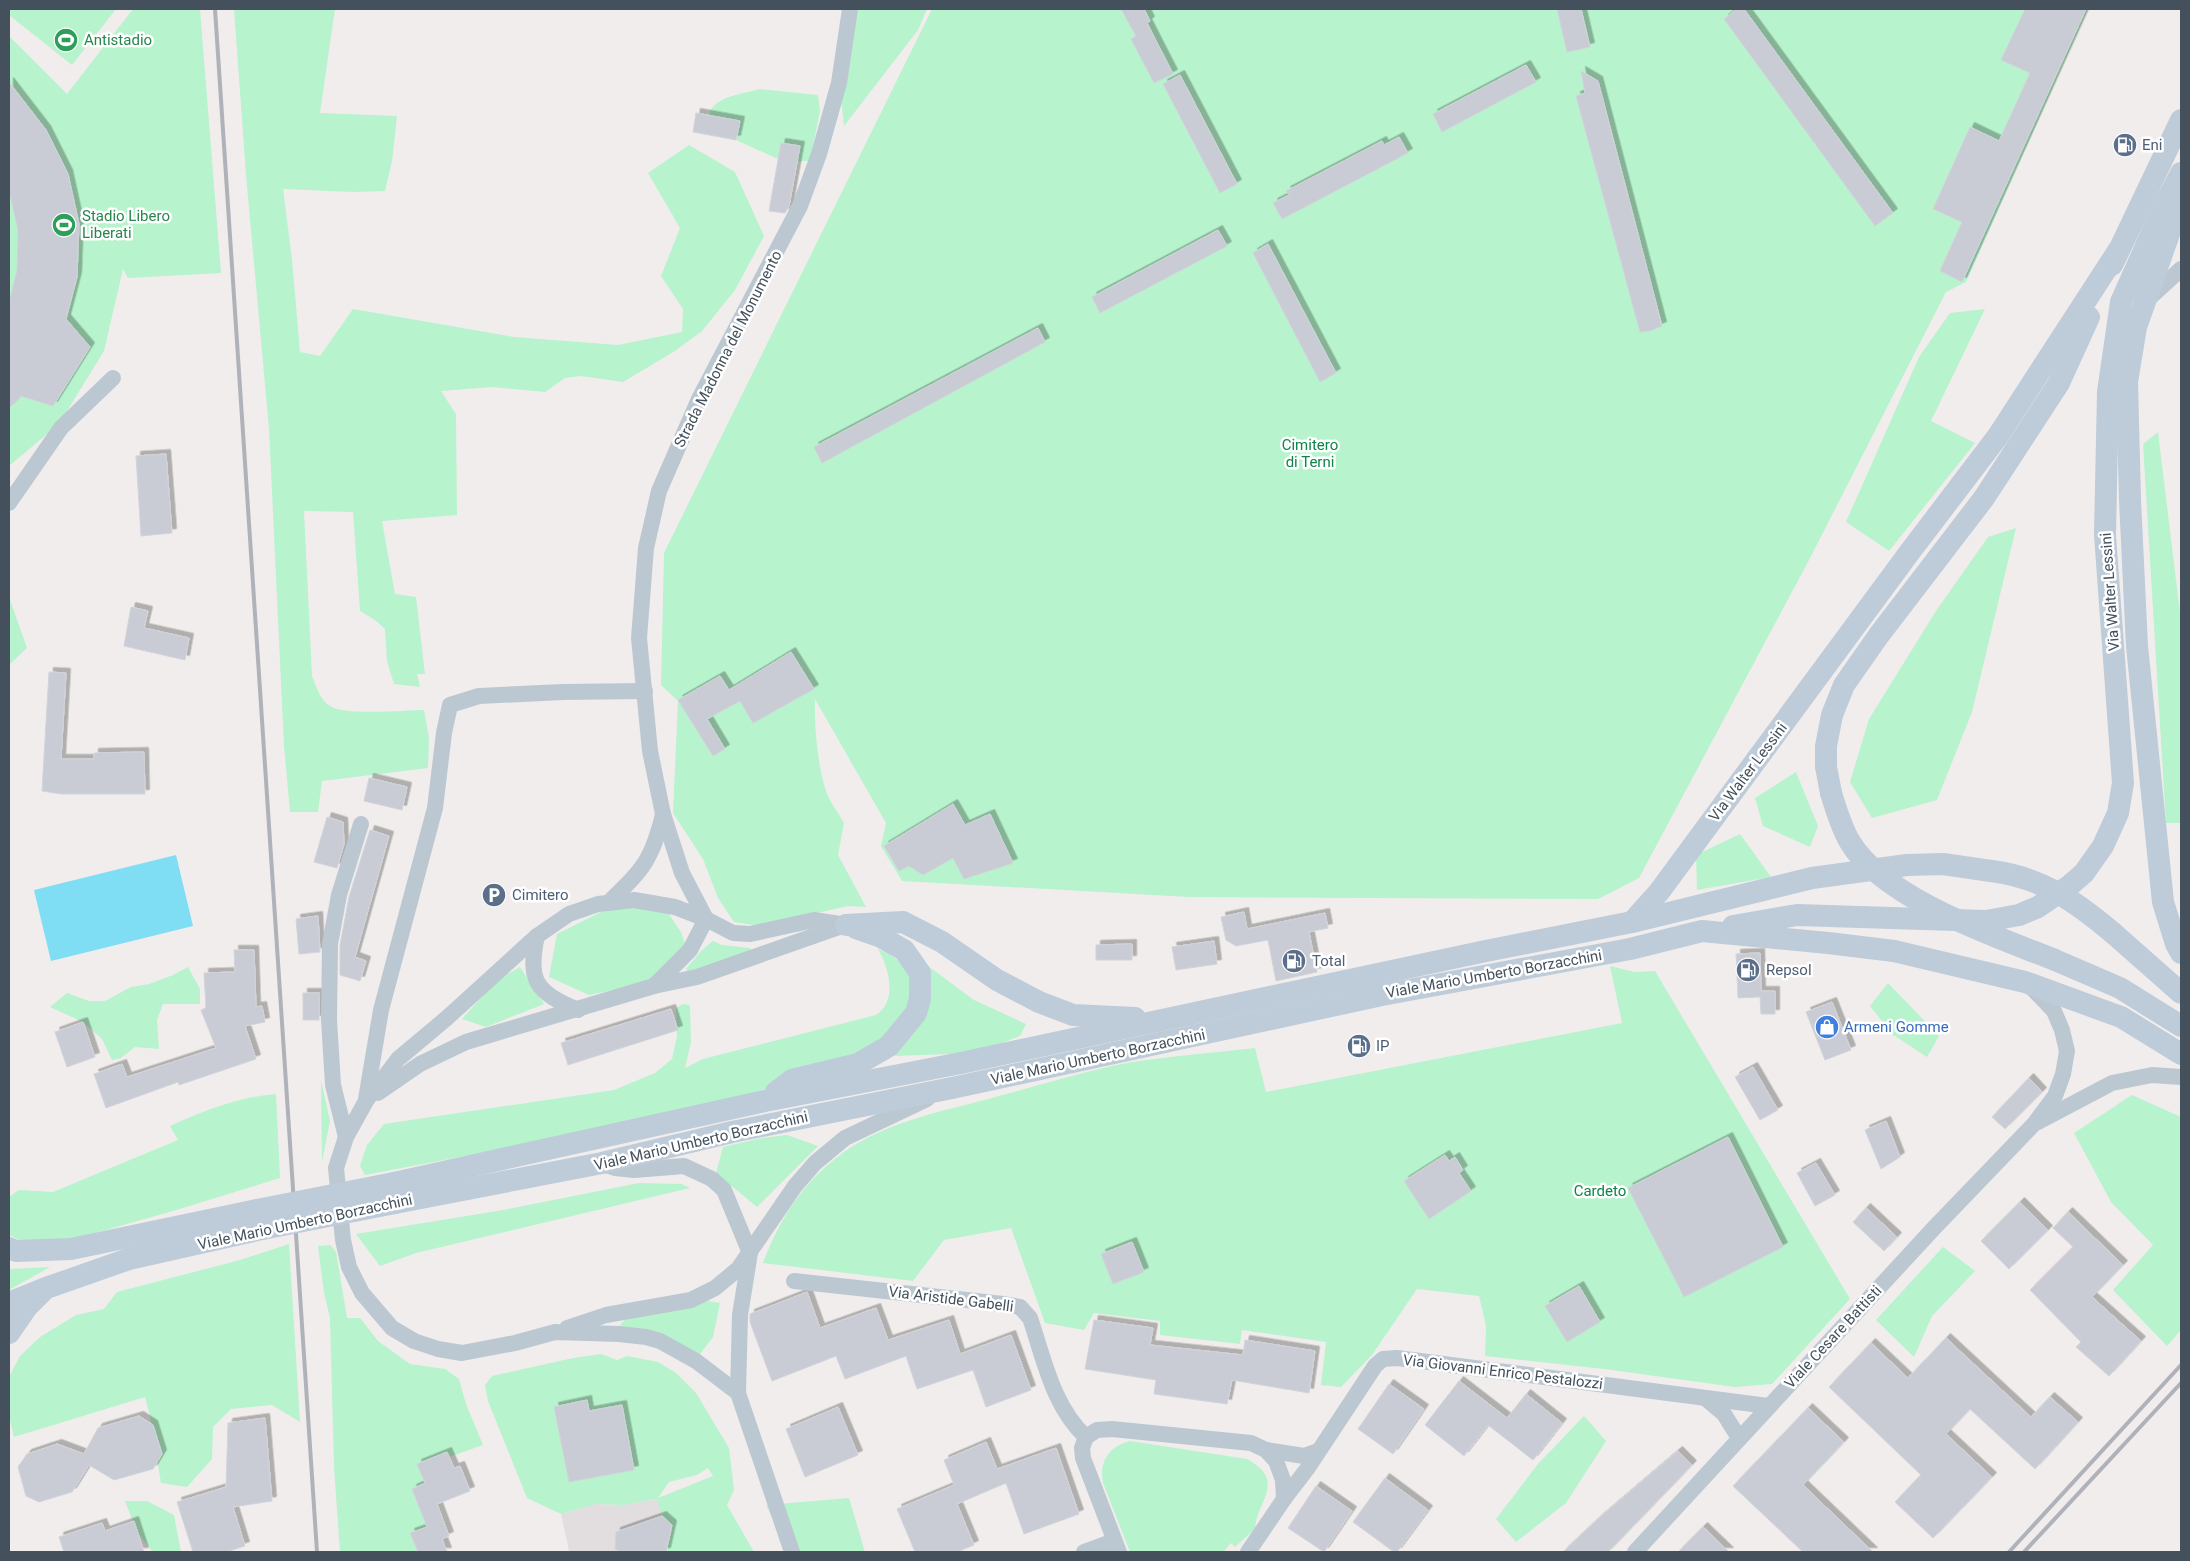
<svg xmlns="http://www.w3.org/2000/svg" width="2190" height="1561" font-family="Roboto,sans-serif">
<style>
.education{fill:#e2dedf}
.green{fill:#b7f3cd;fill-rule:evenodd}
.water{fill:#7fddf4}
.building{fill:#c9ccd4;stroke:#d1d4da;filter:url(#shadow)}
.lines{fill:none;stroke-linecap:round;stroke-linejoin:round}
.street{stroke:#bcc8d1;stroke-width:16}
.secondary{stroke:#becbd9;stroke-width:22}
.rail{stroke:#afb3b9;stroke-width:4}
.secondary-bridge{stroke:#becbd9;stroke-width:22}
.labels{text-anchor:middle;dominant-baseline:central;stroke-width:5;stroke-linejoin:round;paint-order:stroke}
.leisure-label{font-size:15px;fill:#27864d;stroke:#fff;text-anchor:start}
.service-label{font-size:15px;fill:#4e5e75;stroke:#fff;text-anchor:start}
.street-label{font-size:15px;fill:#44515d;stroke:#fff}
.park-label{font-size:15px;fill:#0e8548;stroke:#fff}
.shop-label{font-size:15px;fill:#366cbe;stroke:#fff;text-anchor:start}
</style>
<defs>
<filter id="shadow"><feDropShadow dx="4.5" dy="-4.5" stdDeviation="0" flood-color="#0004"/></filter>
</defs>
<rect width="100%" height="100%" fill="#f1eded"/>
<polygon class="education" points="658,1499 662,1516 616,1532 615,1549 621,1552 571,1552 569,1551 561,1514 596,1504 623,1505"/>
<g class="green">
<polygon points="9,9 116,9 72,65 9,15"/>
<polygon points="133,9 200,9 221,273 128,278 123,269 104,351 59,424 9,466 9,36 67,94"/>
<path d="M234,9H335L320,113L397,116L392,161L385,191L352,192L283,189L292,259L300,352L320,356L353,309L514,337L618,345L682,332L683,309L661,276L680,228L648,173L689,145L735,172L764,236L735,290L702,331L675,351L623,382L581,376L565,378L545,392L492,387L441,391L456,414L457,515L382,521L395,594L416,597L425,674H417L420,687L394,684L387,661L385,629L375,620L360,611L353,512L304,511L312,676C316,686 320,700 330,706C345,716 403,710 424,710L429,738L428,768L322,781L318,812H290L284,746L269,429L246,175Z"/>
<polygon points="850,9 927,9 918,30 844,126 837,61"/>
<path d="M932,9H2088L1966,282L1946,292L1809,560L1639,878L1598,899L1189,897L902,881L881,846L886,823L815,699C814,725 818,772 828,796C832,805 839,814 844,823L838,855L866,907L848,906L759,926L734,922L718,898L703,859L673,813L678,701L661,685L664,553Z"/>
<path d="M759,89L818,95L820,111L810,161H797L800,146L782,143L778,159L736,140L739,121L709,116C712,96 744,94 759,89Z"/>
<polygon points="1985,309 1931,421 1975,443 1889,551 1846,522 1919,357 1950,313"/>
<polygon points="2158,432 2181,621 2181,823 2166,823 2143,444"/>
<polygon points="2016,528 1972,712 1937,800 1872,818 1850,782 1869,719 1936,611 1988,537"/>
<polygon points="9,597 27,648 9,665"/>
<polygon points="1796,772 1818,826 1810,847 1763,826 1755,798"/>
<polygon points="1740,834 1771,877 1697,890 1696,855"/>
<polygon points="613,906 666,910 681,932 686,947 667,979 589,995 549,977 557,934"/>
<polygon points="713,941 722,945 750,948 752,952 690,975 686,969 702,950"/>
<path d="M878,949C903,959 910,972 915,998L879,1045L808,1070L746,1098L581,1134L365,1175L360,1166L367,1145L384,1124L614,1090L655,1073L672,1059L677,1036L676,1008L683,1004L690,1005L691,1042L685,1068L703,1059L876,1015C898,1001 889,968 878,949Z"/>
<polygon points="928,966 974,1000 1026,1024 1020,1036 977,1053 895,1056 916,1017"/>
<path d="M1610,966L1635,972L1655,971L1850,1299L1772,1384L1735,1387L1604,1369L1485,1356L1486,1326L1479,1296L1417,1289L1372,1355L1341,1387L1321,1385L1326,1342L1242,1330L1240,1344L1160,1335V1321L1094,1313L1084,1330L1045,1323L1011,1228L944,1240L913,1281L763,1263C781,1216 803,1182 844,1152C887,1122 939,1112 988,1099C1034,1087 1081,1072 1127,1063C1169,1056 1213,1053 1255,1048L1266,1092L1622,1023Z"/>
<polygon points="188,967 200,989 200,1004 163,1004 157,1020 159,1049 135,1047 121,1058 112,1060 102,1039 83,1022 50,1007 67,993 89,1001 105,1001 131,987 149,984 173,975"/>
<polygon points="520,967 544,1004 486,1027 462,1019 496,981"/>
<polygon points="1888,983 1939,1036 1927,1057 1892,1034 1870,1006"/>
<polygon points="321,1080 330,1121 322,1162"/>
<path d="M276,1094L280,1178L173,1211L70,1240L24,1242L9,1235V1197L19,1190L53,1192L178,1140L170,1126C204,1111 238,1097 276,1094Z"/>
<polygon points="2132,1095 2181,1117 2181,1330 2167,1346 2113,1290 2153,1245 2111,1202 2074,1133"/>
<polygon points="787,1135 818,1146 757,1207 716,1173 723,1147 762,1138"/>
<polygon points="639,1183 682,1184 690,1188 416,1253 380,1266 356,1234 503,1210"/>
<polygon points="289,1244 300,1422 272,1405 231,1409 213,1427 212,1459 187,1487 161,1483 150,1416 145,1397 14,1437 9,1416 9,1377 20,1356 40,1337 76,1315 104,1309 117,1292 240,1260"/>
<polygon points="330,1245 336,1252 347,1318 360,1318 378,1341 410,1364 445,1369 459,1379 466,1404 483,1445 449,1457 417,1464 425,1483 412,1489 427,1527 411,1533 418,1552 340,1552 334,1467 330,1318 324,1293 318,1246"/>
<polygon points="1943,1247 1975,1271 1932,1316 1914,1357 1876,1320"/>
<polygon points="50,1267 9,1290 9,1269"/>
<polygon points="697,1299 720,1303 713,1337 694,1362 620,1325 636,1308"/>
<path d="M601,1354L617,1360L627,1356L658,1362L676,1373L696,1393L729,1448L734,1490L727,1505L754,1552H659L658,1551L660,1542L669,1541L672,1525L662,1516L657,1499L623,1505L596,1504L561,1514L527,1498L488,1401L485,1385L492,1376L573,1358ZM708,1468L713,1476L658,1498L669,1482L697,1475Z"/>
<polygon points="1584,1416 1606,1441 1566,1503 1516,1542 1496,1519 1538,1464"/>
<path d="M1130,1441L1247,1459C1288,1481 1256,1502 1255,1529L1235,1547L1231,1543L1223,1552H1130L1103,1483C1099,1462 1108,1447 1130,1441Z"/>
<polygon points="849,1498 865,1552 789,1552 766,1505"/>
<polygon points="125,1501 147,1501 174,1515 181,1552 153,1552 137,1532"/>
</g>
<polygon class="water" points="176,855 193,926 51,961 34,890"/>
<g class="building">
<polygon points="1121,9 1144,9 1150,21 1147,23 1173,74 1154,83 1131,39 1136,36"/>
<polygon points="1557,9 1581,9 1590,47 1567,52"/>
<polygon points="1737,9 1744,9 1893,213 1875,226 1724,19"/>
<polygon points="2025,9 2086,9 1962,282 1940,271 1962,222 1933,209 1970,127 1999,141 2030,73 2001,60"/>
<polygon points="1526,65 1536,82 1442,132 1433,114"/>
<polygon points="1581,71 1598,81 1662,326 1650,331 1640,332 1576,96 1585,93"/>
<polygon points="1180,75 1237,184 1220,193 1163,84"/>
<polygon points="9,82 46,130 68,174 79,224 77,277 66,319 90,347 53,406 21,396 9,408 9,303 17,270 18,230 9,191"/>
<polygon points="696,113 740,121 736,140 693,132"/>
<polygon points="1399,137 1408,153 1282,219 1273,203 1289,195 1286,191 1382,141 1384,145"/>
<polygon points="781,143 800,146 789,206 785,213 769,211"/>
<polygon points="1218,230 1227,246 1100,313 1092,297"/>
<polygon points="1268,244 1336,373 1320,382 1253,253"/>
<polygon points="1038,328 1045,342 822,463 814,447"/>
<polygon points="166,454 172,533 141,536 136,456"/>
<polygon points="131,607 148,611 144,628 189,638 185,660 124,646"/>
<polygon points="791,652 814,689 753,723 740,701 707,719 725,749 713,756 678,700 720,676 729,690"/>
<polygon points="49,672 66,673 61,759 94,759 94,753 144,752 145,794 61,794 42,791"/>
<polygon points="369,778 407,787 402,810 364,801"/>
<polygon points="953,804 965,825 990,814 1013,863 964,879 953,858 923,875 909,866 899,871 884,846"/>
<polygon points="327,817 343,822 344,844 337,868 314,862"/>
<polygon points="370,830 389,836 355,957 366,961 360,981 340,975 340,945 349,897"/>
<polygon points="1244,912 1247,929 1325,913 1328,928 1309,932 1317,972 1276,981 1268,940 1236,946 1226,940 1221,917"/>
<polygon points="318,916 320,952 299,954 296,919"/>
<polygon points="1214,941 1217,964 1176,970 1172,947"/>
<polygon points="1132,944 1132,960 1096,960 1096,945"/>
<polygon points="234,950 254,950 256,1007 262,1006 265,1022 245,1026 256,1059 179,1085 178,1082 106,1108 94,1074 122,1064 127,1077 216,1048 201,1010 206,1008 204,973 235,972"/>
<polygon points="1760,953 1761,991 1775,991 1775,1014 1761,1014 1760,997 1738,998 1736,954"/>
<rect x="303" y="993" width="16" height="27"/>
<polygon points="1832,1002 1851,1050 1825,1060 1806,1012"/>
<polygon points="671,1009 678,1030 568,1065 561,1043"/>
<polygon points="83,1022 95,1057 67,1067 55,1032"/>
<polygon points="1753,1067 1778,1110 1760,1120 1735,1077"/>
<polygon points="2029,1078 2042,1092 2005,1129 1992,1117"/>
<polygon points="1886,1121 1900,1157 1881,1169 1865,1130"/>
<polygon points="1728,1137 1783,1247 1684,1297 1628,1188"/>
<polygon points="1445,1155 1449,1161 1455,1157 1463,1170 1459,1173 1471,1191 1429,1219 1404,1181"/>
<polygon points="1816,1163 1835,1195 1815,1206 1797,1173"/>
<polygon points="2020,1202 2048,1230 2009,1269 1981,1241"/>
<polygon points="1866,1208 1897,1237 1884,1251 1853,1222"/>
<polygon points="2068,1212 2123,1265 2092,1297 2141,1341 2109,1376 2076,1347 2081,1342 2030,1290 2073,1247 2053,1228"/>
<polygon points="1132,1242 1144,1272 1113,1284 1101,1254"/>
<polygon points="1579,1286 1600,1322 1567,1342 1545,1306"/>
<polygon points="807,1292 820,1328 876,1308 888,1340 949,1320 960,1354 1011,1335 1031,1390 986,1407 973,1370 917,1389 906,1356 845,1379 836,1356 772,1381 750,1322 750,1314"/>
<polygon points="1094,1320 1153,1328 1150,1345 1243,1355 1245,1340 1315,1351 1309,1393 1232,1380 1227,1404 1154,1394 1156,1380 1085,1369"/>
<polygon points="1946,1338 2031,1417 2050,1397 2078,1422 2035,1469 1970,1409 1946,1434 1992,1477 1933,1538 1895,1502 1921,1475 1829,1387 1871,1343 1908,1378"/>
<polygon points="1459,1381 1507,1418 1526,1394 1562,1423 1533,1460 1488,1425 1464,1456 1425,1425"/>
<polygon points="1389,1384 1424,1409 1393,1454 1358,1429"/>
<polygon points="587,1400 589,1411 622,1405 634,1470 569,1482 554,1407"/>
<polygon points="838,1407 858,1455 805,1477 786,1429"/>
<polygon points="1808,1408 1844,1442 1803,1485 1873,1552 1803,1552 1733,1486"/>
<polygon points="139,1416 153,1425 162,1454 153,1469 114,1480 89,1465 72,1492 39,1502 26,1496 18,1467 27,1454 57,1444 84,1454 98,1428"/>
<polygon points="265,1418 272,1501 233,1507 245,1546 226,1552 193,1552 177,1502 226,1487 228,1423"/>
<polygon points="986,1442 997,1469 1056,1448 1079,1514 1024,1534 1006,1483 957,1504 974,1545 957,1552 915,1552 897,1509 954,1485 944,1460"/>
<polygon points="1678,1451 1692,1465 1608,1552 1563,1552 1597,1520"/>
<polygon points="447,1452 454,1468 460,1466 470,1491 437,1504 449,1536 442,1539 447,1552 418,1552 410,1533 427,1527 412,1489 425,1483 417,1464"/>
<polygon points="1385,1478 1428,1510 1397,1552 1394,1552 1353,1522"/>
<polygon points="1316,1486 1352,1511 1324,1552 1288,1528"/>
<polygon points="662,1516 672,1525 666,1552 621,1552 615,1549 616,1532"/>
<polygon points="134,1521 144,1552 64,1552 59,1537 102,1523 105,1531"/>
<polygon points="1703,1527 1729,1552 1678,1552"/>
</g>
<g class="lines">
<g class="street">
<polyline points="2147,300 2181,269"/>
<polyline points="9,503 61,428 113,378"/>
<path d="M608,903C642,870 652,861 663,814"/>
<path d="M537,936C527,981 536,992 578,1010"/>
<polyline points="654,986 690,950 706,919 682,873 663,814 650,751 639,638 646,548 659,491 699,399 800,206 819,154 839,83 850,9"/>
<polyline points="378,1093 420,1064 466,1042 654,986 697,977 842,926"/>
<polyline points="366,1099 381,1010 435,808 444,733 450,705 479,696 563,692 645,691"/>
<polyline points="2038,1122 2112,1083 2152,1075 2181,1077"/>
<polyline points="346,1137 333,1085 329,1020 330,944 339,895 361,824"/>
<polyline points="603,1164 615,1168 634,1170 684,1166 712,1179 724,1190 750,1253 740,1315 738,1393"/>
<path d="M794,1281L1003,1304L1020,1307L1030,1318C1044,1359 1053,1407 1086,1437"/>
<polyline points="567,1328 606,1315 691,1300 715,1288 738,1269 795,1186 815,1163 845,1138 927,1099"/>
<polyline points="1705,1398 1724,1414 1739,1438"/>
<polyline points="1266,1450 1304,1456 1318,1451"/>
<polyline points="1284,1499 1307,1469 1375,1366 1383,1359 1397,1358 1768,1406"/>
<polyline points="792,1552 738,1393 696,1361 660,1341 646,1337 619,1334 555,1332 515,1343 462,1353 438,1349 414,1341 392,1328 362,1293 349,1267 343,1240 336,1168 346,1137 366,1101 398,1059 448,1017 537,936 569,914 598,904 634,900 675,907 706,919 733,933 750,934 814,920 846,925"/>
<polyline points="1084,1552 1114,1541"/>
<polyline points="1119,1552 1083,1458 1082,1448 1086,1437 1097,1430 1112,1429 1251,1443 1266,1450 1276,1461 1283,1480 1284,1499 1248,1552"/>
<polyline points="1635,1552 1934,1228 2034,1124 2055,1096 2063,1074 2067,1051 2062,1030 2054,1011 2031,987"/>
</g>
<g class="secondary">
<polyline points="2181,200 2136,327 2127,382 2130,500 2137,646 2163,902 2176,944 2181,953"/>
<polyline points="2112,265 2181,120"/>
<polyline points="1831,793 1826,767 1826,746 1832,715 1844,685 1879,635 1984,498 2059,383 2089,317"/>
<polyline points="1632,922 1659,892 1909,553 1998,436 2118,251"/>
<polyline points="846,925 903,922 942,942 997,980 1039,1002 1073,1015 1135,1018"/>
<polyline points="1733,926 1797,915 1986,921 2019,915 2038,907 2069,886 2084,873 2103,846 2118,813 2123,783 2105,535 2108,392 2121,302 2161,212 2181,173"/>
<polyline points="2113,933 2181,993"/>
<polyline points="2055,960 2120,988 2181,1026"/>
<polyline points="776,1092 792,1080 858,1064 889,1046 916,1013 920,999 920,973 904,950 879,936 856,928"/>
<polyline points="394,1183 765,1101 961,1063 1481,952 1632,922 1812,878 1907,865 1943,864 1991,871"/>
<polyline points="395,1203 602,1163 732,1132 952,1088 1382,995 1630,949 1702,931 1828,943 1894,951 2025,982 2121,1017 2181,1054"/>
<polyline points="9,1248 16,1251 71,1249 257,1210"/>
<polyline points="9,1303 46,1288 129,1259 262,1229"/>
<polyline points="9,1333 27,1307 42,1292"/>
</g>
<g class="rail">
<polyline points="215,9 317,1552"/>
<polyline points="2009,1552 2181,1365"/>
<polyline points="2024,1552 2181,1383"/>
</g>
<g class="secondary-bridge">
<path d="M1831,793C1836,809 1841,827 1850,842C1884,899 1995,936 2055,960"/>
<path d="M1991,871C2041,877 2075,901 2113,933"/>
<polyline points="257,1210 394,1183"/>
<polyline points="262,1229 395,1203"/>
</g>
</g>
<defs>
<g id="stadium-disc" transform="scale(1.25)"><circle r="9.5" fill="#2e9e5b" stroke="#fff"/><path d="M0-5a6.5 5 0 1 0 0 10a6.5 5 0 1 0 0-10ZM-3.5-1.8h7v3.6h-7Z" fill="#fff"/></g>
<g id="fuel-disc" transform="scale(1.25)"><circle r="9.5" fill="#5c6f8a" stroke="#fff"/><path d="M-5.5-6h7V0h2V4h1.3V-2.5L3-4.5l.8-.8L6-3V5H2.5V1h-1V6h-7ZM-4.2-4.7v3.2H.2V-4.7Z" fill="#fff"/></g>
<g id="parking-disc" transform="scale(1.25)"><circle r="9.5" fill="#5c6f8a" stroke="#fff"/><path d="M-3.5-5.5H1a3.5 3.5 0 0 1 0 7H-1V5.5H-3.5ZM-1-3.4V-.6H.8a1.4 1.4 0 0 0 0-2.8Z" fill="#fff"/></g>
<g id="shop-disc" transform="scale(1.25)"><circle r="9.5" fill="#3f7fe0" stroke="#fff"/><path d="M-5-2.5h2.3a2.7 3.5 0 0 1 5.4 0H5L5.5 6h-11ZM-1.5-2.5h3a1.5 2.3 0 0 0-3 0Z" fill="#fff"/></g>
</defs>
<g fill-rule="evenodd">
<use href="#stadium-disc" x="66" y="40"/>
<use href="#fuel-disc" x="2125" y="145"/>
<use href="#stadium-disc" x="64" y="225"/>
<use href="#parking-disc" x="494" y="895"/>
<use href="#fuel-disc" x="1294" y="961"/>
<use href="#fuel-disc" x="1748" y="970"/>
<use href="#shop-disc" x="1827" y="1027"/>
<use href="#fuel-disc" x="1359" y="1046"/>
</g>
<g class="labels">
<g class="leisure-label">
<text x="84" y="40">Antistadio</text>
<text x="82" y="216">Stadio Libero<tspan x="82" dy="17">Liberati</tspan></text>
</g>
<g class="service-label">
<text x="2142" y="145">Eni</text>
<text x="512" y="895">Cimitero</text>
<text x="1312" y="961">Total</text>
<text x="1766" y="970">Repsol</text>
<text x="1376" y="1046">IP</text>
</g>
<g class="street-label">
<text transform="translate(728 349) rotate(-63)">Strada Madonna del Monumento</text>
<text transform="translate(2110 592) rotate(-94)">Via Walter Lessini</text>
<text transform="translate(1748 772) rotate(-53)">Via Walter Lessini</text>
<text transform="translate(1494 974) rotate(-10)">Viale Mario Umberto Borzacchini</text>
<text transform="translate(1098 1057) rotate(-12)">Viale Mario Umberto Borzacchini</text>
<text transform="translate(701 1141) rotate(-13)">Viale Mario Umberto Borzacchini</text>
<text transform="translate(305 1222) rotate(-12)">Viale Mario Umberto Borzacchini</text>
<text transform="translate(951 1299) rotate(7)">Via Aristide Gabelli</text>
<text transform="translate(1833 1337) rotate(-47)">Viale Cesare Battisti</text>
<text transform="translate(1503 1372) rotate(7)">Via Giovanni Enrico Pestalozzi</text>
</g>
<g class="park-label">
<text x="1310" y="445">Cimitero<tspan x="1310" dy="17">di Terni</tspan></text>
<text x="1600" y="1191">Cardeto</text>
</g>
<g class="shop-label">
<text x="1844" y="1027">Armeni Gomme</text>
</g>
</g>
<rect width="2190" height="1561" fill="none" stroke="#44515d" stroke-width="20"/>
</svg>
